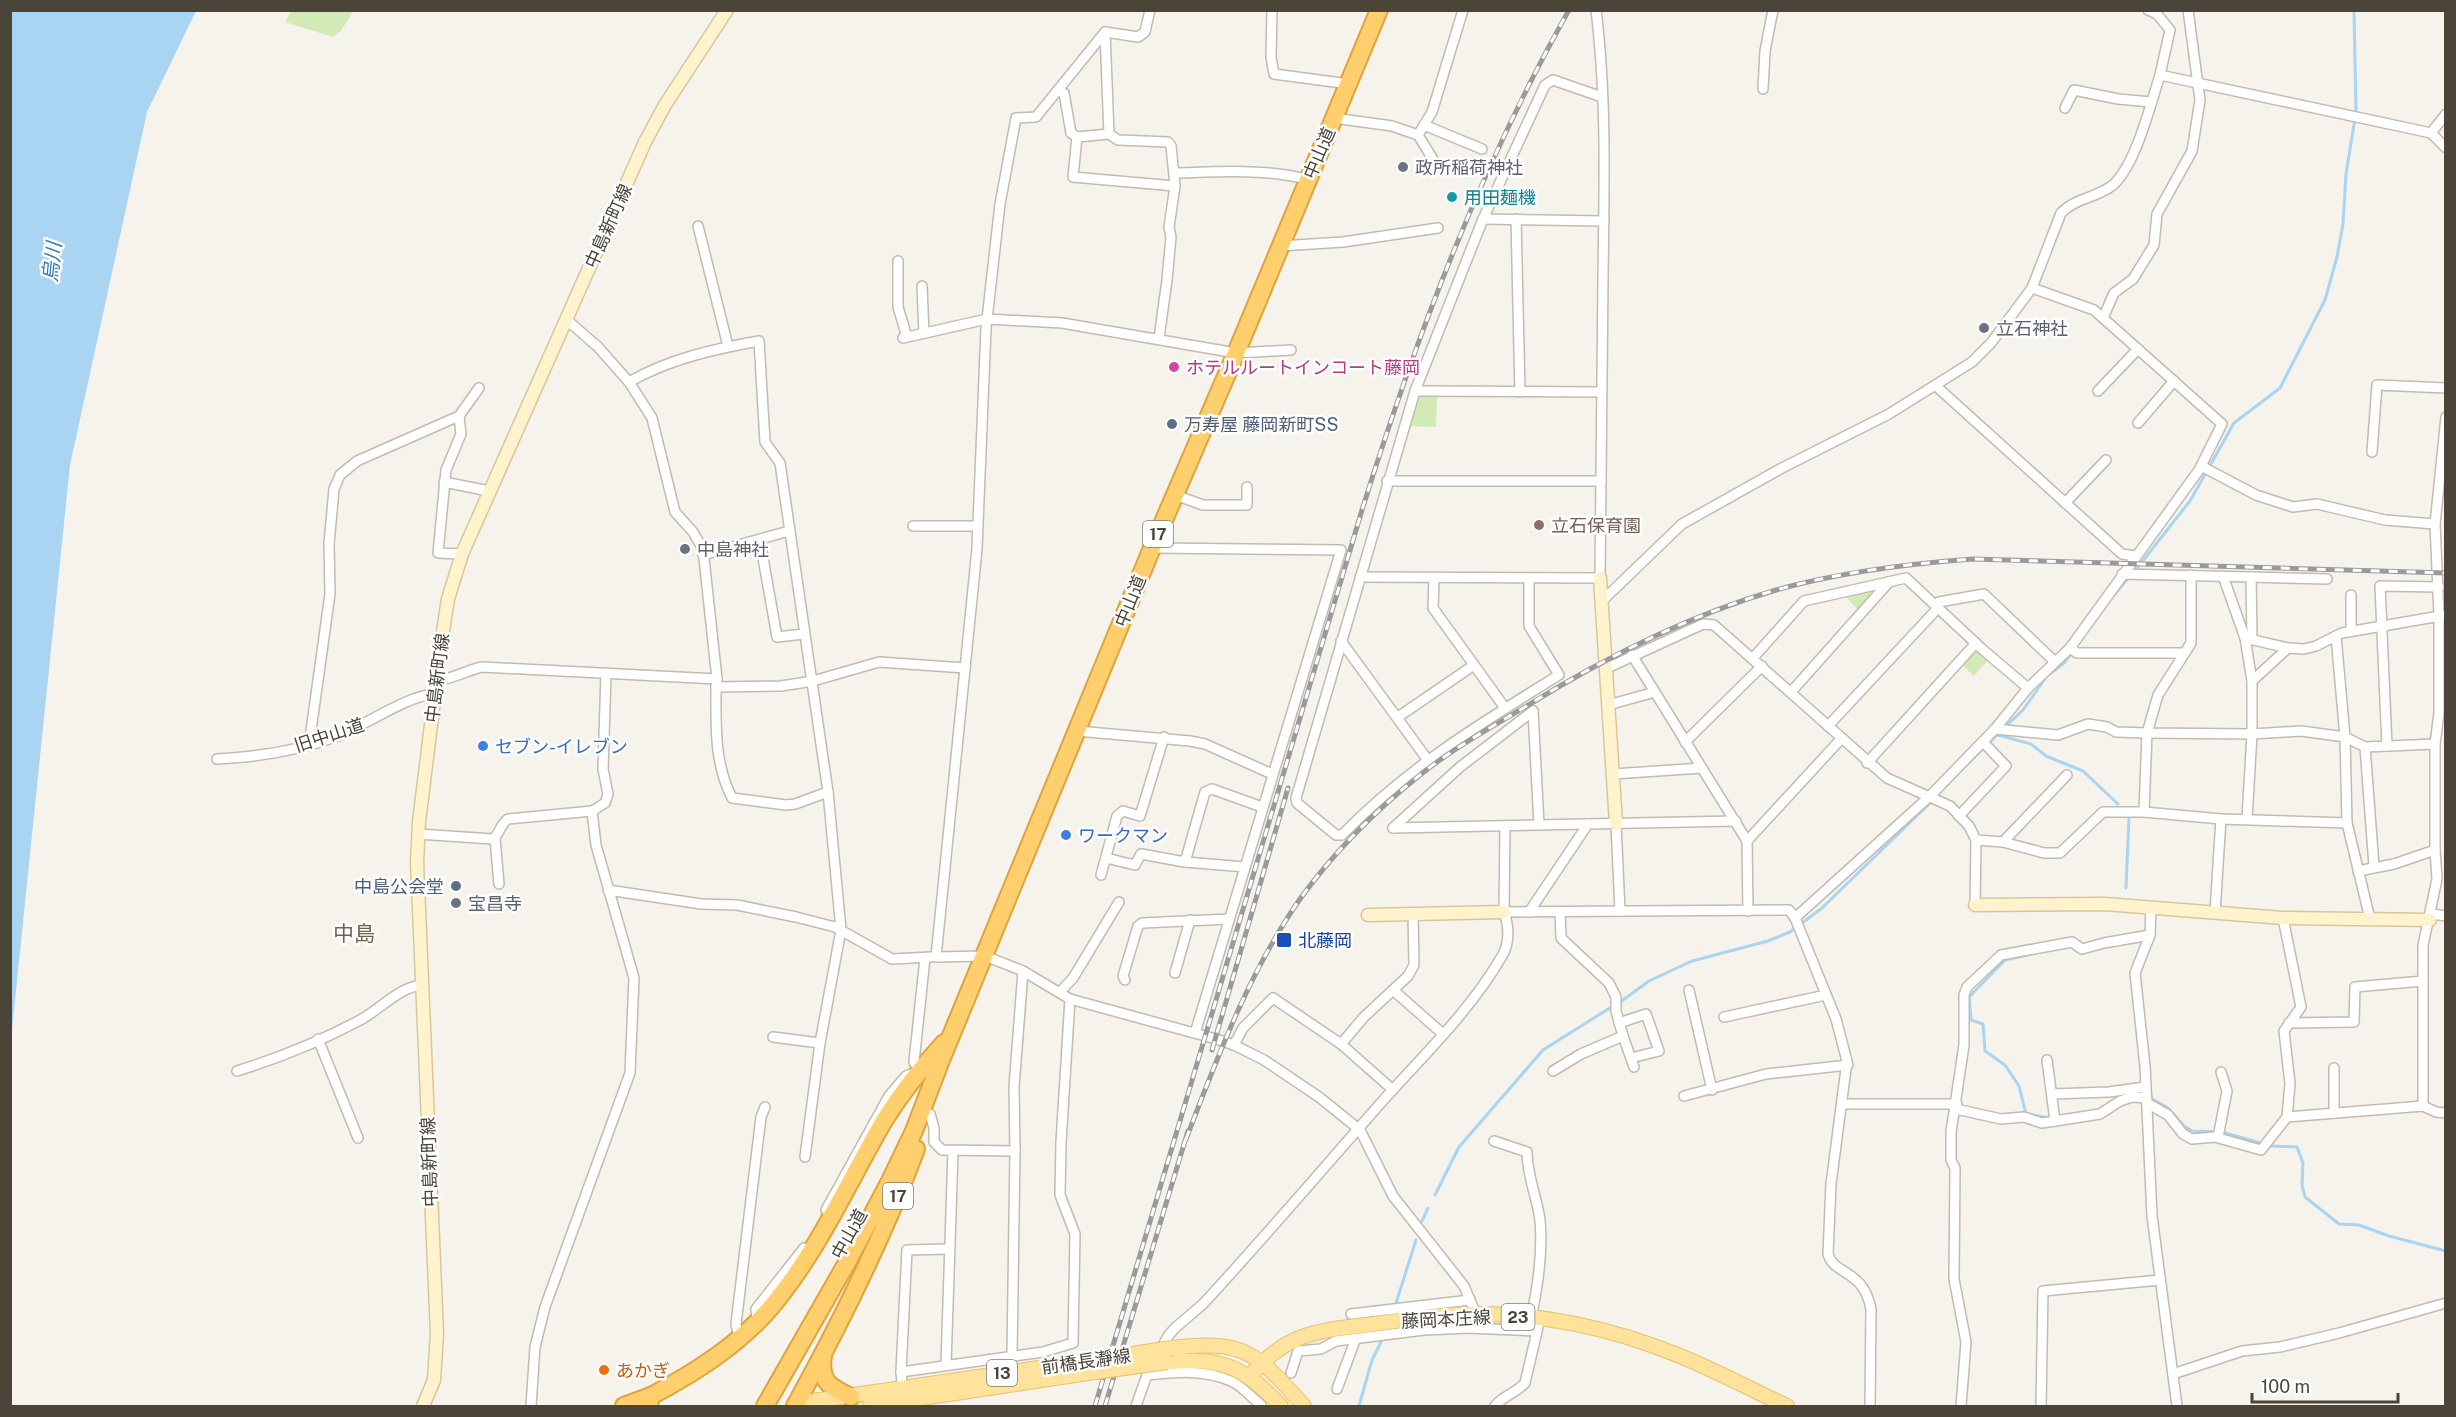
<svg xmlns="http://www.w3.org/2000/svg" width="2456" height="1417" font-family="'Public Sans','Noto Sans JP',sans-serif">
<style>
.green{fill:#d2eab5}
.water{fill:#a9d4f2}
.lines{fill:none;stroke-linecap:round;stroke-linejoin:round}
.stream{stroke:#a9d4f2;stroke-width:3}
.street-casing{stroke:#c2bbae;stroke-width:12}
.secondary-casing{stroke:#d6c79b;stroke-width:15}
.primary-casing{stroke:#e6c16a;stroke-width:16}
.highway-casing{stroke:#e0a43c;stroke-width:20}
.street{stroke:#fff;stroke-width:9}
.secondary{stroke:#fff3cd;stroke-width:12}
.primary{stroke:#ffe39c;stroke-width:14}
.highway{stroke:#ffcf6e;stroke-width:16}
.rail-casing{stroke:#9a9a9a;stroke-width:5}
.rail{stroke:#fff;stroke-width:3;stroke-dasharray:9;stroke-linecap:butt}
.primary-bridge-casing{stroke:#e6c16a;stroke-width:16;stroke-linecap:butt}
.primary-bridge{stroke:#ffe39c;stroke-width:14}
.worship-dot{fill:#6b7280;stroke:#fff;stroke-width:2}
.culture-dot{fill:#0f9aa8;stroke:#fff;stroke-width:2}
.hotel-dot{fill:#d1479c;stroke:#fff;stroke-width:2}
.service-dot{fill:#5c6f8a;stroke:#fff;stroke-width:2}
.education-dot{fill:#8d6e63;stroke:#fff;stroke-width:2}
.shop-dot{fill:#3f7fe0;stroke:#fff;stroke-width:2}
.transit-dot{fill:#1a4fb4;stroke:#fff;stroke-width:2}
.food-dot{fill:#e8710a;stroke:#fff;stroke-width:2}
.labels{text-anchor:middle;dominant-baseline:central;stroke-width:5;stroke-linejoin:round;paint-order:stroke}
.shield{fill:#fff;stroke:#817c74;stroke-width:1.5}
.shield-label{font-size:16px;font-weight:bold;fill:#4b4439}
.street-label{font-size:18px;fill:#4b4439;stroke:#fff}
.worship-label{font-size:18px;fill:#5b616d;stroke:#fff;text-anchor:start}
.culture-label{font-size:18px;fill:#0d838f;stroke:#fff;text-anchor:start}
.hotel-label{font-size:18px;fill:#b23c85;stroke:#fff;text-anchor:start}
.service-label{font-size:18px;fill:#4e5e75;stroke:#fff;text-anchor:start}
.education-label{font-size:18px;fill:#785e54;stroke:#fff;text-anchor:start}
.shop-label{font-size:18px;fill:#366cbe;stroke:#fff;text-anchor:start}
.transit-label{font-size:18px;fill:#164399;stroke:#fff;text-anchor:start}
.food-label{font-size:18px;fill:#c56008;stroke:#fff;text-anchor:start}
.water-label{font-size:20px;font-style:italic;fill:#2e7ab2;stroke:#fff}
.quarter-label{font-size:21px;fill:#6e6250;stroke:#fff}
</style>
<rect width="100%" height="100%" fill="#f6f3ec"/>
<g class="green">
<polygon points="291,11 291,10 353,11 341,31 333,37 285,22"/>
<polygon points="1424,395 1437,395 1436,427 1409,426 1418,399"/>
<polygon points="1881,587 1859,611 1844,595"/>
<polygon points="1974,649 1979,649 1989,659 1974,676 1961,664"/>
</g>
<polygon class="water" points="11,10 196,11 147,112 70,465 11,1039"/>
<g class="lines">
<g class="stream">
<polyline points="2134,572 2190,501 2234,423 2280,388 2325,300 2337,257 2343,224 2346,174 2356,112 2354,10"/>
<polyline points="2114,595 2129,577"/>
<polyline points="2079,643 2089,629"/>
<polyline points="2004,728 2023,710 2047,676 2064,663 2073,651"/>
<polyline points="1998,735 2031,744 2046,756 2083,771 2118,804"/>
<polyline points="1944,787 1999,733"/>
<polyline points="2126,888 2129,817"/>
<polyline points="2040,952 2005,960 1969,997 1971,1020 1983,1024 1985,1051 2005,1065 2019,1086 2026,1114 2050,1118"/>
<polyline points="1619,1003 1649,981 1692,961 1768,941 1790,932 1822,908 1932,801"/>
<polyline points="2149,1097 2168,1108 2184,1126 2192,1131 2222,1132 2271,1146 2297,1147 2303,1163 2302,1185 2305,1197 2339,1224 2359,1225 2389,1236 2446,1251"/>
<polyline points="1435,1195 1459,1147 1543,1050 1613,1006"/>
<polyline points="1422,1221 1428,1208"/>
<polyline points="2446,1265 2446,1271"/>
<polyline points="1396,1303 1416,1240"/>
<polyline points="1359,1406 1372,1360 1382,1340"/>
</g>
<g class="street-casing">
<g id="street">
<polyline points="1150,10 1145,32 1138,37 1105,32 1036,117 1016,118 1000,204 986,328 977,549 936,957 985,956 1023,971 1070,999 1216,1039 1234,1045 1264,1060 1319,1097 1360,1130 1393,1196 1464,1286 1476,1314"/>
<polyline points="1272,10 1271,57 1274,74 1349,84"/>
<polyline points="2148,10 2157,14 2170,30 2160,75 2431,133 2446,148"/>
<polyline points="1105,32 1109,134"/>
<polyline points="1763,89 1765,51 1773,10"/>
<polyline points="1057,91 1064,93 1071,133 1077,137"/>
<polyline points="2065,108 2074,90 2118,99 2151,102"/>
<polyline points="1334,118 1392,126 1418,135 1434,161"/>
<polyline points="1424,125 1482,149"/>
<polyline points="2431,133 2446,114"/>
<polyline points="1418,135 1432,112 1463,10"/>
<path d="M1175,173C1216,172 1268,168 1308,180"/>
<polyline points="1483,219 1604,221"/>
<polyline points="1516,219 1520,392"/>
<polyline points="698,226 728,346"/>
<polyline points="1280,246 1343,242 1438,228"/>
<polyline points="898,261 898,307 907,337"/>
<polyline points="922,286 924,333"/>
<polyline points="2103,318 2114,293 2133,279 2154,245 2157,214 2192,151 2200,100 2188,10"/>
<polyline points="567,320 598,347 629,382 652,418 675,512 693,532 703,549 717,679"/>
<polyline points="903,338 987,319 1062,323 1236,353 1291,350"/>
<polyline points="1159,338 1167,280 1171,237 1169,227 1175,186 1171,146 1168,142 1118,140 1109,134 1077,137 1073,177 1175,186"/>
<path d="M629,382C669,359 714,349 759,341L765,442L780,463L828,792L841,930L820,1043L805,1157"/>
<polyline points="1936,386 2122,554 2136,556"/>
<polyline points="1415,391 1601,392"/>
<polyline points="2098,391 2138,349"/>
<polyline points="459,416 461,434 446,470 438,553 462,554"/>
<polyline points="2138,423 2174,381"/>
<polyline points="2372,452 2377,385 2446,388"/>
<polyline points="2201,466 2256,495 2293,507 2317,504 2385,520 2435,524"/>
<polyline points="1387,481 1601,481"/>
<polyline points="444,482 489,491"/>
<polyline points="1175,495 1203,505 1247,505 1247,487"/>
<polyline points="2065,503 2106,460"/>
<polyline points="913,526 976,526"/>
<polyline points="760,541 777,637 804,634"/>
<polyline points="1152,548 1341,550 1195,1033"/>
<polyline points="703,555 789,531"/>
<polyline points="2122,574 2251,577 2252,639"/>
<polyline points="2223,576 2245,638"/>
<path d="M1360,577L1600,578C1601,478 1602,378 1603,278C1604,190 1607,99 1596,10"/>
<polyline points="2251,577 2327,579"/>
<polyline points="1434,578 1433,608 1505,708"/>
<path d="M1529,579V626L1559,675C1481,723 1407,768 1342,835H1336L1297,803L1296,798L1415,391L1483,219L1545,85L1553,80L1602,97"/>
<polyline points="2351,595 2351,631"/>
<path d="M1601,602L1682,524L1782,468L1889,414L1972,362L1991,343L2032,288L2061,213C2075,198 2097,198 2113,185C2136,164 2150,106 2160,75"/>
<polyline points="2336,636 2345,737 2347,823 2370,919"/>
<polyline points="1341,641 1427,759"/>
<polyline points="2070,648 2077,653 2185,653"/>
<polyline points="1632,655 1747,841 1748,911"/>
<polyline points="1753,658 1804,601 1906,578 1982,649 2028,688"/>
<polyline points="1605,669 1703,624 1714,625 1887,778 1950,806 1969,826 1976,840 2003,842 2067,775"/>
<path d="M437,680C451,680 467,670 482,667L717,679L716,687L781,686L813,681L879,662L965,668"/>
<polyline points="2252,681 2288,648 2304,649 2316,646 2342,633 2446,615"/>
<path d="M716,687C716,725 714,763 732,798L786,805L795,804L828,792"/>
<polyline points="1791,692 1889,582"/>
<polyline points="1608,705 1655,692"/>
<polyline points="1533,711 1539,825"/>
<polyline points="1398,717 1474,665"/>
<polyline points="1828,726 1937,609 1939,602 1984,594 2054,661"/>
<polyline points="1995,729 2058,735 2088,724 2107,727 2116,732 2147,733 2252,734 2301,731 2345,737 2365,747 2435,744"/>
<polyline points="1077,731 1190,741 1205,744 1272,774"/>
<polyline points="1685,742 1762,666"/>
<polyline points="309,745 330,594 329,544 334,489 340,475 357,461 459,416 479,388"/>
<polyline points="2387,746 2380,586 2439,587"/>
<polyline points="2365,747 2374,866"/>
<path d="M217,759C257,757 301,750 338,736C366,725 408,695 435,694"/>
<polyline points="1867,763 1976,643"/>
<polyline points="1613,774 1702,768"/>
<polyline points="2144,812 2147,733 2158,695 2191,643 2191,575"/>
<polyline points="1959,816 2006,766 1983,742"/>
<polyline points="2247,819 2252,734 2252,681 2245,638 2288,648"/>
<polyline points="1616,824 1620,911"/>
<polyline points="1393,828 1736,821"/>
<polyline points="1393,828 1460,767 1533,711"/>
<path d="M418,834L493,839C500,834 500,824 508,819L592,811L605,803L608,794L603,769L606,673"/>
<polyline points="495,838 499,884"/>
<polyline points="1747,841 1841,739"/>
<polyline points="2003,842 2044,853 2060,853 2103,812 2144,812 2221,819 2347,823"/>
<polyline points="1106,858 1135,865 1141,854 1185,862 1205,792 1212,789 1262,807"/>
<polyline points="1185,862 1245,867"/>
<polyline points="2358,871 2394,864 2435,850"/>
<polyline points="1101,875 1117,816 1123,811 1140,816 1164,737"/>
<polyline points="608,890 701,904 737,905 796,917 835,927 892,959 931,957"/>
<polyline points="1975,905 1976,840"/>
<polyline points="2151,907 2150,935 2135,973 2145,1066 2152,1216 2177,1406"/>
<path d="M1504,912L1789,910L1795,918L1836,1019L1847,1061L1831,1184L1828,1254C1834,1276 1863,1268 1871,1309L1870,1406"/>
<polyline points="1529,912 1588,824"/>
<polyline points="1560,912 1561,938 1609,983 1616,997 1616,1011 1623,1036 1634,1067"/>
<polyline points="2215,912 2221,819"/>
<polyline points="2432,914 2446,916"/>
<polyline points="1795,918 1930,796 1995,729 2028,688 2070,648 2199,470 2222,424 2094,310 2032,288"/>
<polyline points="2283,918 2301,1007 2284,1031 2290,1084 2287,1117"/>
<polyline points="1175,973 1190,920"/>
<polyline points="1125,980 1123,976 1138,926 1142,923 1229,919"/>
<polyline points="1393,990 1443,1034"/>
<polyline points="1689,990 1712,1090"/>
<polyline points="1060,992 1073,978 1119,902"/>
<polyline points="1724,1017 1826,995"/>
<polyline points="1619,1023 1646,1014 1659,1051 1631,1058"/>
<polyline points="2289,1023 2354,1022 2355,987 2423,981"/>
<polyline points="773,1037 820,1043"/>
<polyline points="318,1039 358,1138"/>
<polyline points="1341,1044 1364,1017 1408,976 1414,965 1413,914"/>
<polyline points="1234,1045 1243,1028 1273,998 1341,1044 1393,1090"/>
<polyline points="2047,1060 2055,1121"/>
<polyline points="2334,1068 2334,1113"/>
<path d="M237,1071C279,1058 323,1040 362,1019C381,1008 400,987 422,985"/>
<polyline points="1553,1071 1581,1054 1623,1036"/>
<polyline points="2052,1094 2109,1092 2145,1087"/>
<polyline points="1684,1096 1766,1074 1848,1065"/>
<polyline points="2147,1103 2168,1115 2183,1134 2192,1139 2215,1137 2261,1150 2287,1117 2423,1106 2436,1112 2446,1113"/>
<polyline points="1843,1104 1957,1104"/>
<polyline points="2423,1106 2423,945 2437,879 2435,850 2435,744 2439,713 2439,615 2435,524 2446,417"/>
<polyline points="1956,1109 2001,1119 2024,1117 2042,1123 2100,1114 2120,1101 2132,1097 2147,1098"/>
<polyline points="930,1114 934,1128 934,1142 942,1150 1015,1151"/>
<polyline points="2218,1137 2227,1091 2221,1072"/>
<path d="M1494,1141L1527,1152C1527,1176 1537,1197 1540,1220C1543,1253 1538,1286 1531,1318"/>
<polyline points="826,1210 889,1096 906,1076 919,1071 914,1062 925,958"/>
<polyline points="1351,1314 1470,1300"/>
<polyline points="757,1321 756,1309 804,1248"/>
<polyline points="739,1338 736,1324 761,1117 765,1107"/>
<polyline points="1012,1356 1015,1151 1014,1087 1023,971"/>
<polyline points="946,1365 953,1151"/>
<polyline points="901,1372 1043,1352 1073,1343 1075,1234 1060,1195 1061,1142 1070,999"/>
<polyline points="1291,1373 1298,1351 1321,1349 1336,1341 1424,1330 1468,1328 1537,1331"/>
<polyline points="2173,1374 2242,1351 2280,1347 2339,1333 2446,1303"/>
<path d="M1147,1375C1176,1372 1204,1369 1231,1381C1242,1386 1251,1397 1261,1405"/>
<polyline points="1337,1389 1356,1338"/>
<polyline points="903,1394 901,1372 907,1250 949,1249"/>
<polyline points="531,1406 535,1347 545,1307 630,1073 634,978 596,845 592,811"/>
<path d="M1136,1406L1147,1375L1168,1336L1175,1328L1203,1304C1266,1236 1326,1165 1387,1096C1427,1052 1472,1008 1502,956C1510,943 1509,926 1504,912L1505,826"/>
<path d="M1495,1406C1503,1396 1516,1393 1525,1383L1538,1327"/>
<polyline points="1961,1406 1966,1342 1954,1279 1955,1168 1951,1160 1951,1132 1964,1045 1964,995 1967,987 2001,955 2072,942 2082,949 2104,943 2150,935"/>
<polyline points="2041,1406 2043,1291 2160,1280"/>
</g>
</g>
<g class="secondary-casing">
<g id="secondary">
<polyline points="1600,578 1616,824"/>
<polyline points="1975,905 2105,904 2283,918 2430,920"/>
<polyline points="1368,915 1504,912"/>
<polyline points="423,1406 434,1380 437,1334 417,862 419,822 441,644 448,599 462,554 645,142 665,105 727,10"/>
</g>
</g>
<g class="primary-casing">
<g id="primary">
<path d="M1171,1348C1246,1339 1256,1353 1304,1406"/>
<path d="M1167,1362C1222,1357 1243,1366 1281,1406"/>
<path d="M1249,1377C1288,1331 1318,1331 1374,1324C1407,1319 1441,1315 1474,1314C1542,1313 1613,1329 1675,1354C1713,1369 1750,1389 1787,1406"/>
<polyline points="800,1406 813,1401 1100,1359"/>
<polyline points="869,1406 1088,1373"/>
</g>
</g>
<g class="highway-casing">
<g id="highway">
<path d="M823,1355C819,1381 829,1387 851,1397"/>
<polyline points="624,1406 651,1396"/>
<path d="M649,1406L651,1396C694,1373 739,1345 771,1307C819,1250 848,1182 885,1119C902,1092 922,1067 944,1043"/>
<polyline points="765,1406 849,1259 889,1183 914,1131 941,1060 1152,548 1236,353 1379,10"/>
<path d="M795,1406C840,1324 883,1238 916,1149"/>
</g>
</g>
<use href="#street" class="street"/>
<use href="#secondary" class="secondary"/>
<use href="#primary" class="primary"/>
<use href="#highway" class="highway"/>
<g class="rail-casing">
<g id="rail">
<polyline points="1212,1050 1288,788"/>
<path d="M1186,1139C1218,1056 1249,972 1300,899C1334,852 1375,811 1420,775C1452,749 1490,728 1525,707C1604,658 1687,616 1776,590C1840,572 1906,564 1972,559L2446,573"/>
<path d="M1095,1406L1362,510C1416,337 1480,168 1569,10"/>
<polyline points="1105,1406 1188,1131"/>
</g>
</g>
<use href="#rail" class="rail"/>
<g class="primary-bridge-casing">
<g id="primary-bridge">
<polyline points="1100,1359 1171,1348"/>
<polyline points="1088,1373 1167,1362"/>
</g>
</g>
<use href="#primary-bridge" class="primary-bridge"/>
</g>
<g class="worship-dot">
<circle cx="1403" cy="167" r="6"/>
<circle cx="1984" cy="328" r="6"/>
<circle cx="685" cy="549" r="6"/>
<circle cx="456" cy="903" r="6"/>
</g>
<circle class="culture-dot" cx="1452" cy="197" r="6"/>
<circle class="hotel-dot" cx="1174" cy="367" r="6"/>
<g class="service-dot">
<circle cx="1172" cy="424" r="6"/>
<circle cx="456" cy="886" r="6"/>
</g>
<circle class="education-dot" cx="1539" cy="525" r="6"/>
<g class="shop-dot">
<circle cx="483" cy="746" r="6"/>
<circle cx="1066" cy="835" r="6"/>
</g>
<rect class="transit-dot" x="1276" y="932" width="16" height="16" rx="3"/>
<circle class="food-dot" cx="604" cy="1370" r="6"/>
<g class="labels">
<g class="shield">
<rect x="1143" y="521" width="30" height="26" rx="4.5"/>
<rect x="883" y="1183" width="30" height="26" rx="4.5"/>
<rect x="1501.5" y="1304" width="33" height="26" rx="4.5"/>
<rect x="987" y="1360" width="30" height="26" rx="4.5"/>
</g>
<g class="shield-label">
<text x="1158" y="534">17</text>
<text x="898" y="1196">17</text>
<text x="1518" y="1317">23</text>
<text x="1002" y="1373">13</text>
</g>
<g class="street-label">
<text transform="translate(1319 153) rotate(-67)">中山道</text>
<text transform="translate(608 226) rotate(-66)">中島新町線</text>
<text transform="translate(1130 601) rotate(-68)">中山道</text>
<text transform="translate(437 678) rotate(-83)">中島新町線</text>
<text transform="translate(329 735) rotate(-18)">旧中山道</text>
<text transform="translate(429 1162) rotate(-92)">中島新町線</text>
<text transform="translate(849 1234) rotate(-61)">中山道</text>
<text transform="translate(1446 1319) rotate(-3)">藤岡本庄線</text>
<text transform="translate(1086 1361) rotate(-8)">前橋長瀞線</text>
</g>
<g class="worship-label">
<text x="1415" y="167">政所稲荷神社</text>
<text x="1996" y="328">立石神社</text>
<text x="697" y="549">中島神社</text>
<text x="468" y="903">宝昌寺</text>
</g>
<g class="culture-label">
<text x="1464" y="197">用田麺機</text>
</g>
<g class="hotel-label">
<text x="1186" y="367">ホテルルートインコート藤岡</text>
</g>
<g class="service-label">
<text x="1184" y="424">万寿屋 藤岡新町SS</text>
<text x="444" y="886" text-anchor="end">中島公会堂</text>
</g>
<g class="education-label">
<text x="1551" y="525">立石保育園</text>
</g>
<g class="shop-label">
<text x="495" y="746">セブン-イレブン</text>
<text x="1078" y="835">ワークマン</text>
</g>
<g class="transit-label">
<text x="1298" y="940">北藤岡</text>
</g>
<g class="food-label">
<text x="616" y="1370">あかぎ</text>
</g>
<g class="water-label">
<text transform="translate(52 262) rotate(-84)">烏川</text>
</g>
<g class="quarter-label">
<text x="354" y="933">中島</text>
</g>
</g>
<rect width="2456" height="1417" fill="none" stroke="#4b4439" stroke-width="24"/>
<path d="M2252 1393v9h146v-9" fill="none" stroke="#4b4439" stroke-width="3"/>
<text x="2261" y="1393" font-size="18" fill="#4b4439" stroke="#ffffff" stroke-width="4.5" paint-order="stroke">100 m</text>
</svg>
